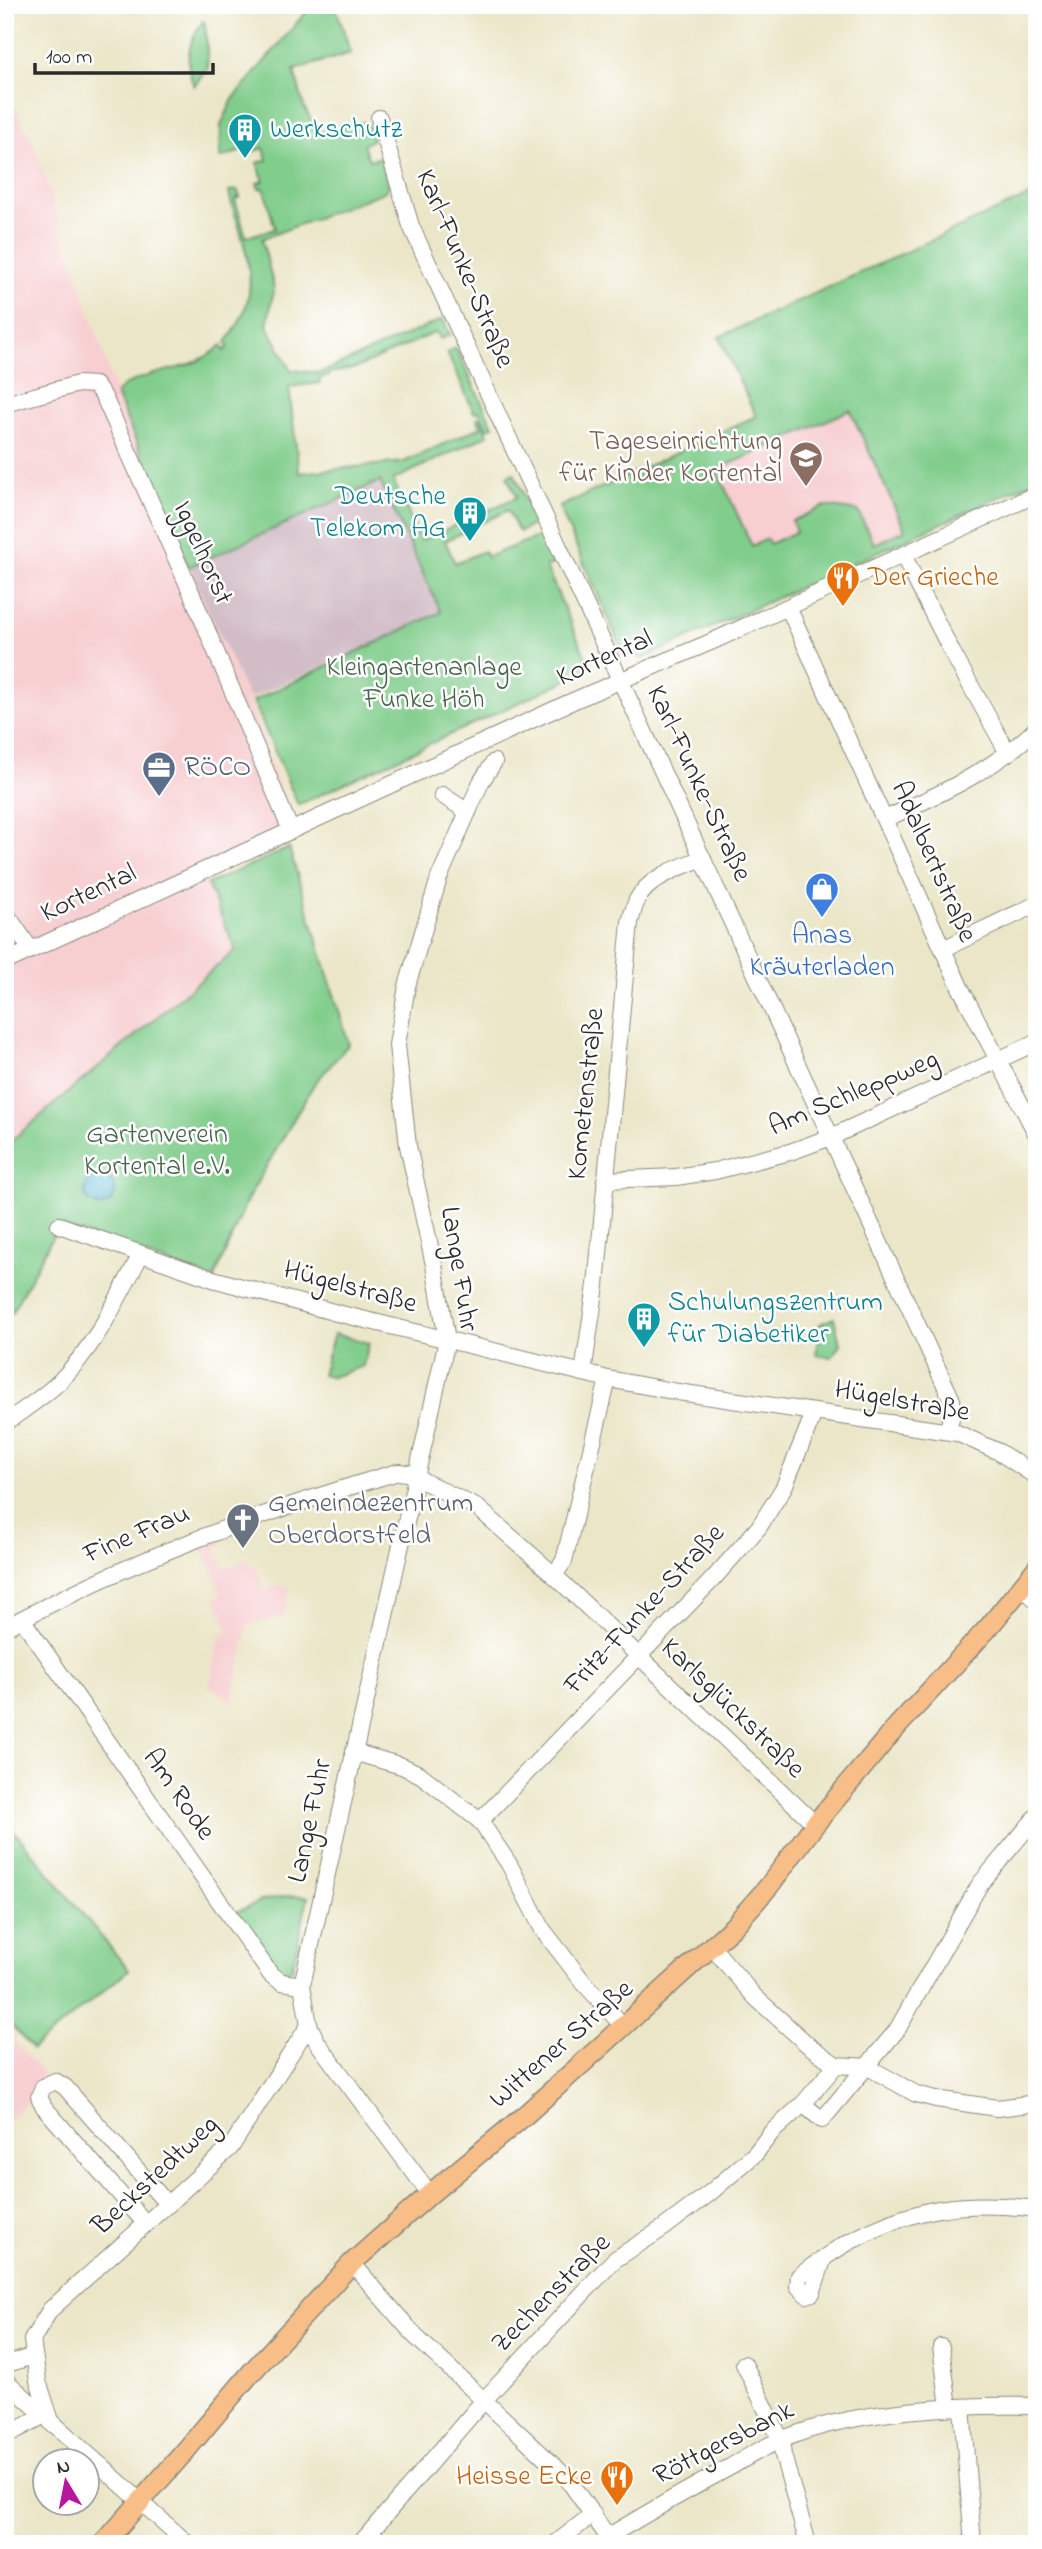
<svg xmlns="http://www.w3.org/2000/svg" width="1042" height="2549" font-family="'Indie Flower',sans-serif">
<style>
.built{fill:#f7cfd1}
.industrial{fill:#d2bdc6}
.green{fill:#81cd8c;stroke:#567c5c;stroke-width:2;fill-rule:evenodd}
.water{fill:#57b9d6;stroke:#417280;stroke-width:2}
.lines{fill:none;stroke-linecap:round;stroke-linejoin:round}
.minor-casing{stroke:#8b887a;stroke-width:18}
.major-casing{stroke:#8b887a;stroke-width:22}
.minor{stroke:#fff;stroke-width:16}
.major{stroke:#f7be88;stroke-width:19}
.labels{text-anchor:middle;dominant-baseline:central;stroke-width:5;stroke-linejoin:round;paint-order:stroke}
.culture-label{font-size:28px;fill:#0d838f;stroke:#fff;text-anchor:start}
.street-label{font-size:28px;fill:#2b2b2b;stroke:#fff}
.education-label{font-size:28px;fill:#785e54;stroke:#fff;text-anchor:end}
.food-label{font-size:28px;fill:#c56008;stroke:#fff;text-anchor:start}
.park-label{font-size:28px;fill:#49644d;stroke:#fff}
.service-label{font-size:28px;fill:#4e5e75;stroke:#fff;text-anchor:start}
.shop-label{font-size:28px;fill:#366cbe;stroke:#fff}
.worship-label{font-size:28px;fill:#5b616d;stroke:#fff;text-anchor:start}
</style>
<rect width="100%" height="100%" fill="#fff"/>
<filter id="ink" filterUnits="userSpaceOnUse"><feTurbulence type="fractalNoise" baseFrequency=".0143" numOctaves="2"/><feDisplacementMap in="SourceGraphic" scale="14" xChannelSelector="R" yChannelSelector="G"/><feConvolveMatrix kernelMatrix="1 2 1 2 8 2 1 2 1" color-interpolation-filters="sRGB"/></filter>
<filter id="wash" filterUnits="userSpaceOnUse"><feTurbulence type="fractalNoise" baseFrequency=".00686" numOctaves="4" result="noise"/><feDisplacementMap in="SourceGraphic" scale="28" xChannelSelector="R" yChannelSelector="G"/><feGaussianBlur stdDeviation="1.57" result="paint"/><feColorMatrix in="noise" values="0 0 0 0 0 0 0 0 0 0 0 0 0 0 0 0 0 1.4 0 .05"/><feComposite in="paint" operator="in"/></filter>
<g filter="url(#wash)">
<rect width="100%" height="100%" fill="#ebe6c8"/>
<g class="built">
<polygon points="5,88 37,152 115,388 189,567 249,699 293,826 200,868 236,950 5,1146"/>
<polygon points="850,409 905,530 873,544 792,522 796,532 769,544 752,546 717,470"/>
<polygon points="221,1538 223,1545 216,1548 223,1568 249,1560 253,1570 257,1569 264,1589 279,1585 290,1589 284,1616 248,1626 232,1701 209,1686 220,1634 229,1632 215,1598 222,1594 201,1545"/>
<polygon points="5,2032 44,2074 32,2099 5,2122"/>
</g>
<polygon class="industrial" points="380,481 440,613 249,699 189,567"/>
<g class="green">
<path d="M312,5H335L351,53L294,70L304,107L318,133L365,122L369,126L373,139L363,145L369,160L380,158L389,186L384,192L262,239L274,288L267,325L291,370L320,373L443,319L450,335L440,339L436,332L356,368L329,373V376L320,378V383L289,387L299,473L404,462L481,427L477,418L480,417L488,435L393,480L421,541L517,497L507,476L514,473L536,523L520,532L517,529L508,510L445,541L455,563L484,551L487,557L542,535L555,563L546,567L591,669L298,805L253,701L441,612L380,481L189,567L116,394C126,377 170,371 188,365C201,360 212,354 222,345L224,351L228,348L226,342C259,300 252,271 238,223C234,212 230,201 229,191L237,190L240,197L235,199L246,237L275,229L264,188L259,189L257,183L264,181L257,163L267,160L264,148L253,151L252,148L220,158L221,125L233,99Z"/>
<path d="M203,21L205,23L208,68L194,86C184,62 188,42 203,21Z"/>
<path d="M1037,192V480L642,659L622,650L559,507L756,416L719,337ZM850,410L905,530L874,544L858,511L825,506L792,521L796,532L770,544L767,539L752,546L717,470Z"/>
<polygon points="456,348 493,426 487,429 479,411 474,412 447,353"/>
<polygon points="289,848 349,1044 314,1084 247,1200 214,1279 59,1225 5,1325 5,1146 236,950 207,884"/>
<polygon points="834,1318 840,1344 832,1357 816,1355 820,1324"/>
<polygon points="334,1334 369,1343 363,1366 332,1377 322,1374"/>
<polygon points="5,1820 129,1970 32,2049 5,2017"/>
<path d="M286,1896L308,1897L292,1969C286,1973 282,1973 275,1971L236,1912L261,1901Z"/>
</g>
<circle class="water" cx="100" cy="1191" r="15"/>
</g>
<g filter="url(#ink)">
<g class="lines">
<g class="minor-casing">
<g id="minor">
<polyline points="379,118 411,226 952,1400 953,1412 947,1431"/>
<polyline points="5,404 78,384 95,385 104,397 191,592 291,831"/>
<polyline points="903,555 952,652 1008,753"/>
<polyline points="788,607 960,987 1037,1135"/>
<polyline points="442,795 468,812"/>
<path d="M885,819C940,794 993,771 1037,728"/>
<polyline points="5,912 31,950"/>
<polyline points="943,949 1037,904"/>
<polyline points="5,962 575,700 713,641 1037,494"/>
<polyline points="605,1180 676,1177 715,1171 790,1152 831,1137 1037,1042"/>
<polyline points="59,1225 213,1279 337,1313 608,1379 678,1392 957,1433 999,1452 1037,1477"/>
<path d="M583,1373L596,1285L630,922C632,915 634,907 637,900C649,877 680,867 703,858"/>
<path d="M5,1423C23,1410 42,1398 58,1383C95,1347 117,1300 141,1254"/>
<polyline points="554,1575 564,1561 608,1379"/>
<polyline points="1023,1587 1037,1601"/>
<polyline points="22,1619 271,1975 282,1982 302,1985"/>
<path d="M5,1628C133,1558 259,1513 398,1472L407,1473L478,1508L554,1575L815,1824"/>
<polyline points="353,1752 402,1766 421,1775 480,1821 509,1864 543,1930 584,1983 624,2027"/>
<polyline points="480,1821 712,1580 759,1527 784,1487 814,1413"/>
<polyline points="712,1947 755,1997 808,2045 836,2065 868,2067 916,2094 936,2099 997,2108 1037,2103"/>
<polyline points="803,2104 822,2120 897,2030 980,1884 1037,1816"/>
<polyline points="430,2194 317,2042 309,2025 302,1985 447,1340 434,1265 408,1146 397,1045 407,986 439,878 481,782 494,762"/>
<polyline points="146,2224 44,2107 39,2097 43,2087 55,2081 65,2087 168,2205"/>
<path d="M823,2260L812,2293L807,2295L798,2286L799,2276C816,2264 834,2249 853,2240C918,2206 965,2200 1037,2209"/>
<polyline points="352,2263 416,2337 566,2477 613,2544"/>
<polyline points="941,2347 949,2407"/>
<polyline points="744,2364 781,2440 783,2455 808,2544"/>
<polyline points="5,2365 33,2356"/>
<polyline points="5,2380 188,2544"/>
<polyline points="962,2407 973,2544"/>
<polyline points="52,2424 38,2381 32,2340 50,2310 231,2147 309,2025"/>
<polyline points="5,2436 43,2416"/>
<path d="M609,2536C649,2512 689,2489 730,2467C748,2457 765,2446 783,2439C854,2410 960,2404 1037,2406"/>
<polyline points="360,2544 485,2399 614,2260 662,2229 711,2192 755,2154 771,2133 803,2104 836,2065"/>
<polyline points="555,2544 593,2514"/>
</g>
</g>
<g class="major-casing">
<polyline id="major" points="103,2544 187,2449 250,2374 352,2263 430,2194 524,2116 733,1927 769,1886 815,1824 892,1732 988,1628 1037,1568"/>
</g>
<use href="#minor" class="minor"/>
<use href="#major" class="major"/>
</g>
</g>
<defs>
<g id="building-pin" transform="scale(1.75)"><path d="M0 17L-7.5 6A9.5 9.5 0 1 1 7.5 6Z" fill="#0f9aa8" stroke="#fff"/><path d="M-4-6H4V6H1V3H-1V6H-4ZM-2.5-4.3h1.7v1.8h-1.7ZM.8-4.3h1.7v1.8H.8ZM-2.5-1h1.7V.8h-1.7ZM.8-1h1.7V.8H.8Z" fill="#fff"/></g>
<g id="school-pin" transform="scale(1.75)"><path d="M0 17L-7.5 6A9.5 9.5 0 1 1 7.5 6Z" fill="#8d6e63" stroke="#fff"/><path d="M0-5L7-2L0 1L-7-2ZM-4 1L0 2.5L4 1V4Q0 6-4 4Z" fill="#fff"/></g>
<g id="restaurant-pin" transform="scale(1.75)"><path d="M0 17L-7.5 6A9.5 9.5 0 1 1 7.5 6Z" fill="#e8710a" stroke="#fff"/><path d="M-5-6h1v4h1v-4h1v4h1v-4h1v5L-1.5 .5V6h-2V.5L-5-1ZM5-6V6H3V1.5H1.5Q1.5-4 5-6Z" fill="#fff"/></g>
<g id="office-pin" transform="scale(1.75)"><path d="M0 17L-7.5 6A9.5 9.5 0 1 1 7.5 6Z" fill="#5c6f8a" stroke="#fff"/><path d="M-6-3h4V-5.5h4V-3h4V5H-6ZM-1-4.5V-3h2v-1.5ZM-6 0V1H6V0Z" fill="#fff"/></g>
<g id="shop-pin" transform="scale(1.75)"><path d="M0 17L-7.5 6A9.5 9.5 0 1 1 7.5 6Z" fill="#3f7fe0" stroke="#fff"/><path d="M-5-2.5h2.3a2.7 3.5 0 0 1 5.4 0H5L5.5 6h-11ZM-1.5-2.5h3a1.5 2.3 0 0 0-3 0Z" fill="#fff"/></g>
<g id="church-pin" transform="scale(1.75)"><path d="M0 17L-7.5 6A9.5 9.5 0 1 1 7.5 6Z" fill="#6b7280" stroke="#fff"/><path d="M-1.2-6h2.4v3.5h3.3v2.4h-3.3V6h-2.4V-.1h-3.3v-2.4h3.3Z" fill="#fff"/></g>
</defs>
<g fill-rule="evenodd">
<use href="#building-pin" x="245" y="130"/>
<use href="#school-pin" x="806" y="458"/>
<use href="#building-pin" x="470" y="513"/>
<use href="#restaurant-pin" x="843" y="578"/>
<use href="#office-pin" x="159" y="768"/>
<use href="#shop-pin" x="822" y="889"/>
<use href="#building-pin" x="644" y="1319"/>
<use href="#church-pin" x="243" y="1520"/>
<use href="#restaurant-pin" x="617" y="2477"/>
</g>
<g class="labels">
<g class="culture-label">
<text x="270" y="130">Werkschutz</text>
<text x="446" y="497" text-anchor="end">Deutsche<tspan x="446" dy="32">Telekom AG</tspan></text>
<text x="668" y="1303">Schulungszentrum<tspan x="668" dy="32">für Diabetiker</tspan></text>
</g>
<g class="street-label">
<text transform="translate(464 269) rotate(67)">Karl-Funke-Straße</text>
<text transform="translate(202 553) rotate(66)">Iggelhorst</text>
<text transform="translate(605 659) rotate(-24)">Kortental</text>
<text transform="translate(698 784) rotate(65)">Karl-Funke-Straße</text>
<text transform="translate(933 862) rotate(66)">Adalbertstraße</text>
<text transform="translate(89 894) rotate(-25)">Kortental</text>
<text transform="translate(587 1094) rotate(-84)">Kometenstraße</text>
<text transform="translate(854 1094) rotate(-23)">Am Schleppweg</text>
<text transform="translate(458 1269) rotate(81)">Lange Fuhr</text>
<text transform="translate(350 1288) rotate(15)">Hügelstraße</text>
<text transform="translate(902 1402) rotate(10)">Hügelstraße</text>
<text transform="translate(137 1535) rotate(-23)">Fine Frau</text>
<text transform="translate(645 1610) rotate(-47)">Fritz-Funke-Straße</text>
<text transform="translate(732 1709) rotate(44)">Karlsglückstraße</text>
<text transform="translate(178 1795) rotate(55)">Am Rode</text>
<text transform="translate(311 1821) rotate(-78)">Lange Fuhr</text>
<text transform="translate(562 2045) rotate(-41)">Wittener Straße</text>
<text transform="translate(156 2176) rotate(-43)">Beckstedtweg</text>
<text transform="translate(552 2294) rotate(-45)">Zechenstraße</text>
<text transform="translate(724 2444) rotate(-27)">Röttgersbank</text>
</g>
<g class="education-label">
<text x="782" y="442">Tageseinrichtung<tspan x="782" dy="32">für Kinder Kortental</tspan></text>
</g>
<g class="food-label">
<text x="868" y="578">Der Grieche</text>
<text x="592" y="2477" text-anchor="end">Heisse Ecke</text>
</g>
<g class="park-label">
<text x="424" y="668">Kleingartenanlage<tspan x="424" dy="32">Funke Höh</tspan></text>
<text x="157" y="1135">Gartenverein<tspan x="157" dy="32">Kortental e.V.</tspan></text>
</g>
<g class="service-label">
<text x="184" y="768">RÖCO</text>
</g>
<g class="shop-label">
<text x="822" y="936">Anas<tspan x="822" dy="32">Kräuterladen</tspan></text>
</g>
<g class="worship-label">
<text x="268" y="1504">Gemeindezentrum<tspan x="268" dy="32">Oberdorstfeld</tspan></text>
</g>
</g>
<rect width="1042" height="2549" fill="none" stroke="#fff" stroke-width="28"/>
<g transform="translate(66 2482) rotate(350)"><circle r="33" fill="#ffffff" stroke="#aaaaaa" stroke-width="2"/>
<path d="M0-5L12 26L0 18L-12 26Z" fill="#b5179e"/>
<text y="-10" font-size="19" font-weight="bold" text-anchor="middle" fill="#2b2b2b">N</text>
</g>
<path d="M35 63v10h178v-10" fill="none" stroke="#2b2b2b" stroke-width="3.5"/>
<text x="46" y="63" font-size="21" fill="#2b2b2b" stroke="#ffffff" stroke-width="5" paint-order="stroke">100 m</text>
</svg>
